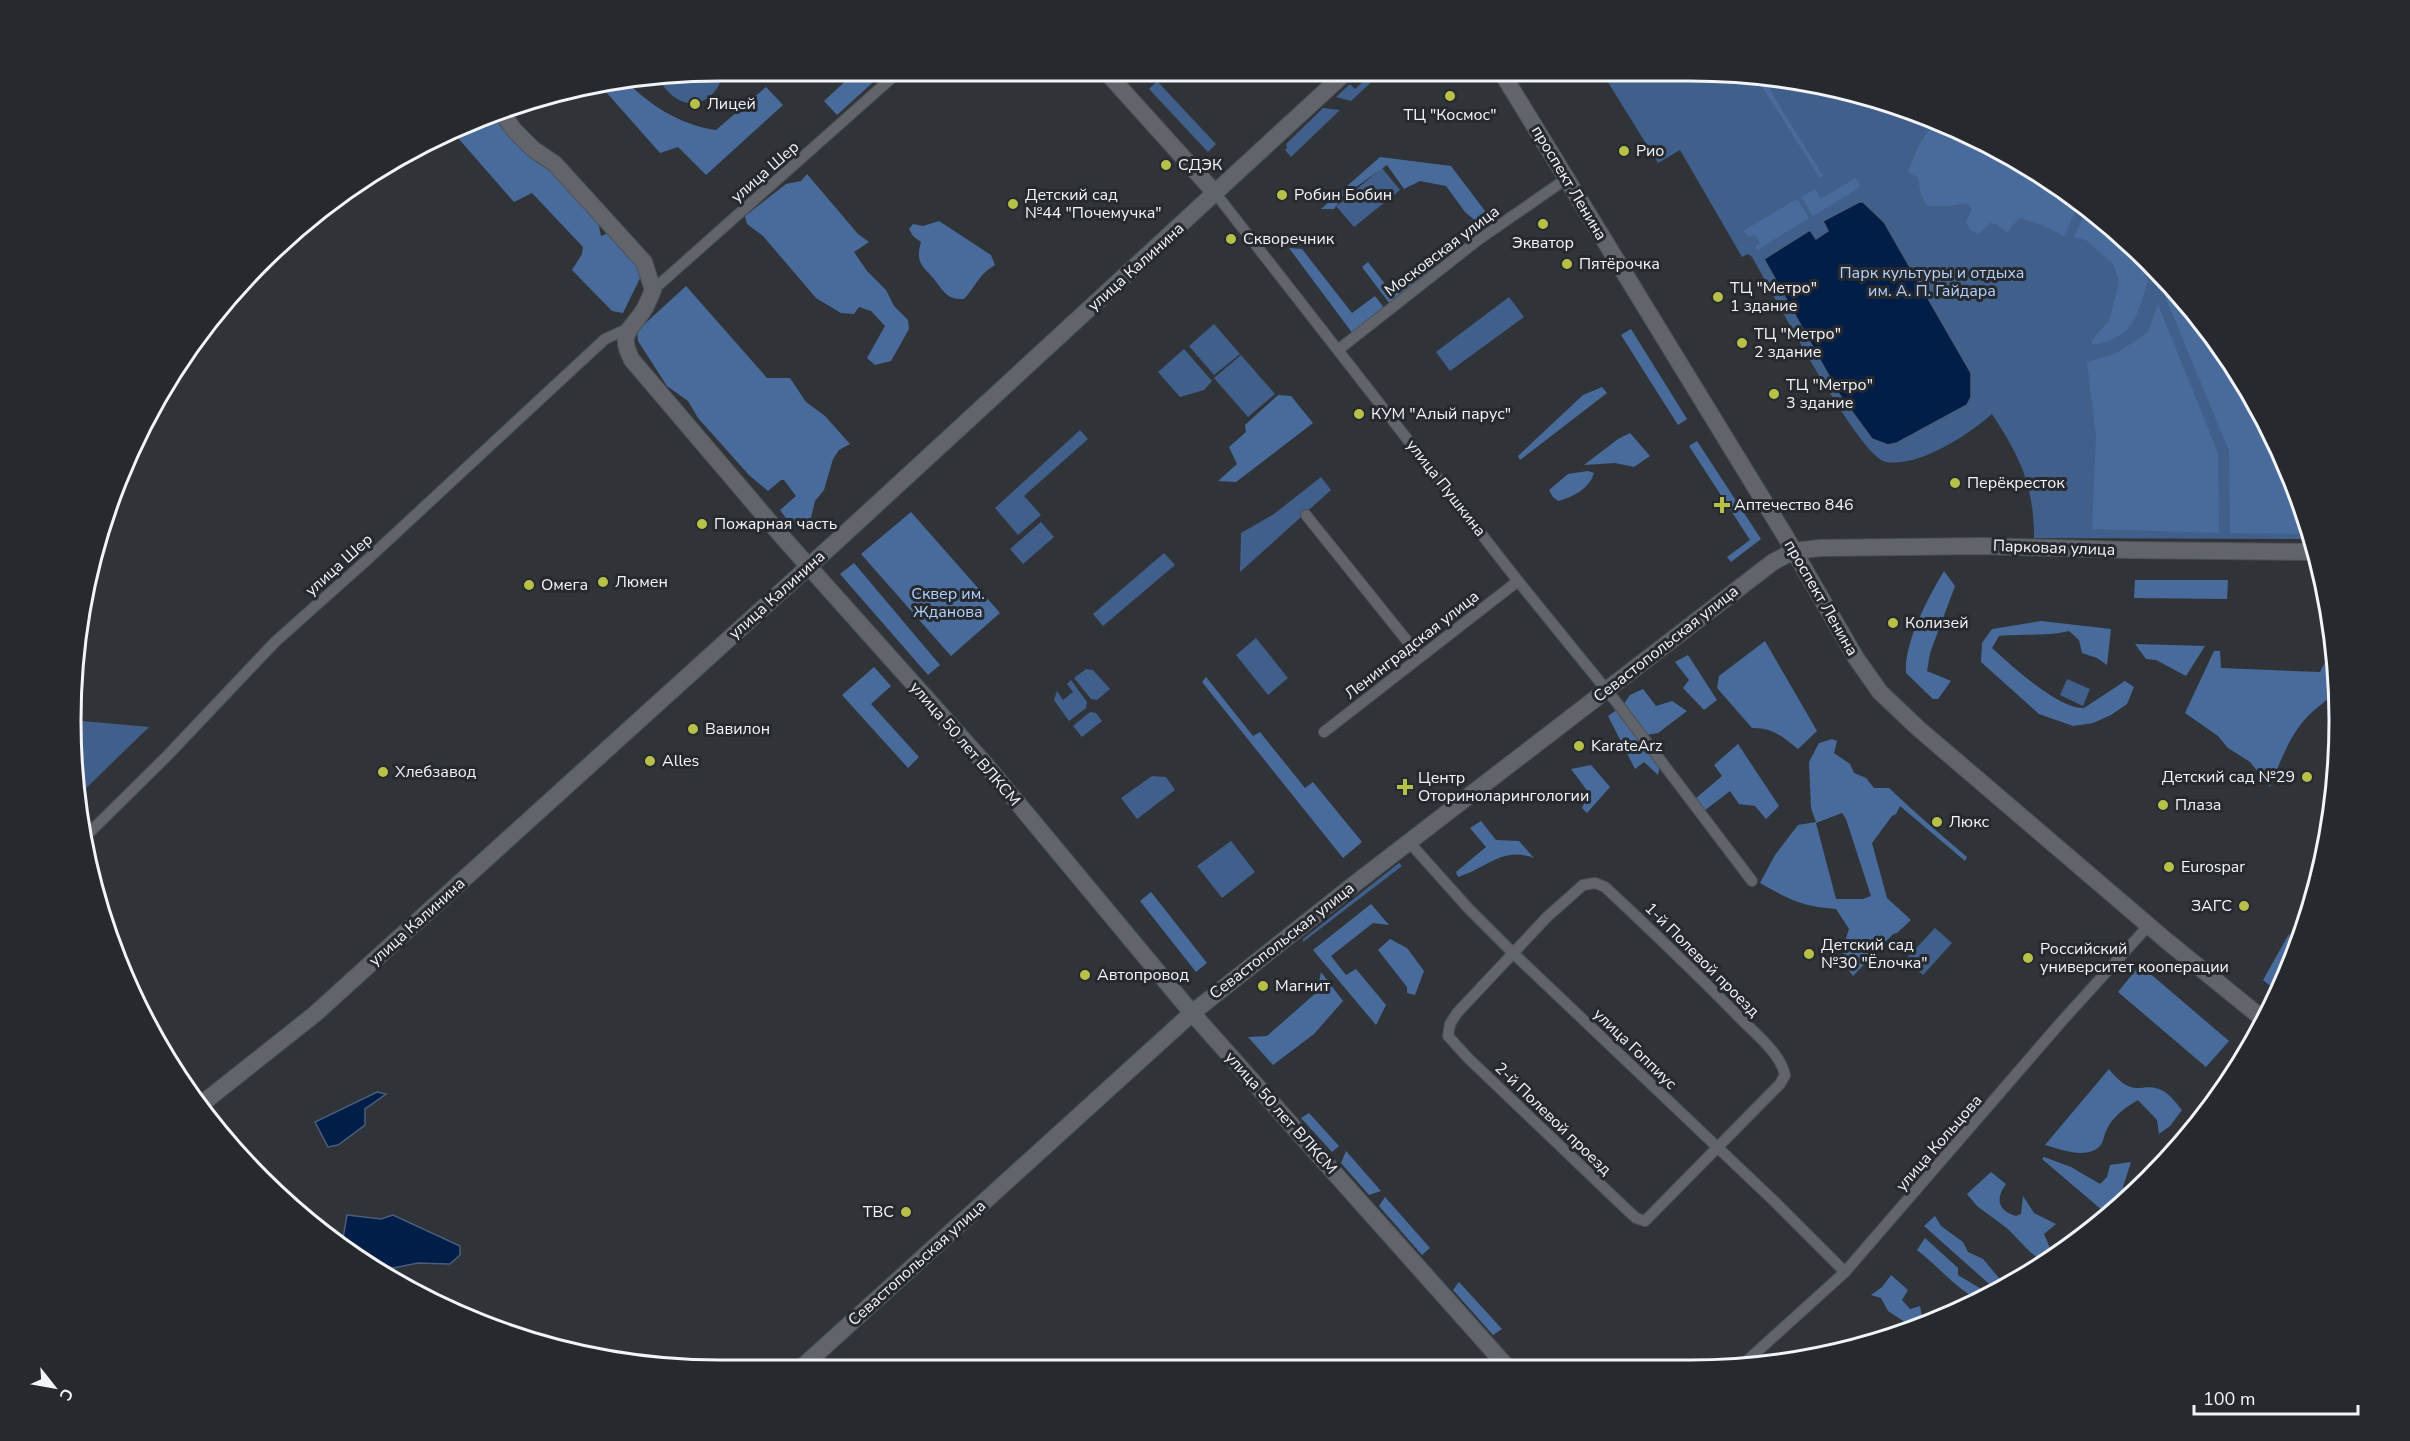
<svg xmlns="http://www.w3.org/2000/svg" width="2410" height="1441" font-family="'Nunito Sans',sans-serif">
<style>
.green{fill:#405f8a}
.forest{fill:#496b9b;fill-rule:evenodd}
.water{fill:#001e47;stroke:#495e7c;stroke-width:1.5}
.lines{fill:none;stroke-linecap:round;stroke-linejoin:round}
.street-casing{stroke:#4c5054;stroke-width:12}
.secondary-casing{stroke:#4c5054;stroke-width:18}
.street{stroke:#61656b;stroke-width:10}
.secondary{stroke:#61656b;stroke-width:16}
.poi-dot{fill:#b8c147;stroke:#262a2f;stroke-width:2}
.labels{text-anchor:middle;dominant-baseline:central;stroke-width:6;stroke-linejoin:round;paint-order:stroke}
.poi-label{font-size:16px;fill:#f2f4f7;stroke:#262a2f;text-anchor:start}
.street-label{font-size:16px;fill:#f2f4f7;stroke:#262a2f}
.park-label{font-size:16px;fill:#b2d1fd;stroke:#262a2f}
.rim{fill:none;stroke:#f2f4f7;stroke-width:3}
</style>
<rect width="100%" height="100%" fill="#303439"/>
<g class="green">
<path d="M1613,72H1732L1899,105L2051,180L2149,261L2230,360L2290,472L2310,539L2034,538C2034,485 2020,457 1992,414C1968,435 1920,467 1886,462C1859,458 1770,288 1752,257L1748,254L1742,257L1680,150L1658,163L1606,79Z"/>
<polygon points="1363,73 1381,73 1351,101 1336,97 1350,84 1355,89 1367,78"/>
<path d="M655,76H722C718,95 699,110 679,100C669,95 662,84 655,76Z"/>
<polygon points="1157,81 1216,144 1208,152 1149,89"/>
<polygon points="1323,108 1340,110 1291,157 1285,150 1287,148 1286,144"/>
<polygon points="1382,168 1400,190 1354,227 1336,206"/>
<polygon points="1509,297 1524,317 1450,371 1436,352"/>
<polygon points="1214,324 1240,354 1214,375 1189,346"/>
<polygon points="1184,349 1212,381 1204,390 1180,397 1158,372"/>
<polygon points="1241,355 1275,394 1248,417 1214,378"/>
<polygon points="1080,430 1088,439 1024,496 1041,515 1018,535 995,508"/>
<polygon points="1321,477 1331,490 1240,572 1241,533 1274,514"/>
<polygon points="1041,522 1054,537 1023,564 1010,549"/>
<polygon points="1164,553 1175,565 1103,626 1093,614"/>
<polygon points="1256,638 1288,678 1268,695 1236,655"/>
<polygon points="1086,669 1093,670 1110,689 1097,700 1091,699 1074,678"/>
<polygon points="2067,679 2090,689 2083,706 2060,695"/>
<polygon points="1071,680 1087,702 1086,708 1069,721 1054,700 1057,691 1063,700 1073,692 1067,684"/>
<polygon points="1090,712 1096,713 1102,721 1082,737 1073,726"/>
<polygon points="71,720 149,727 76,798"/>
<polygon points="1152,776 1166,777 1175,790 1137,819 1121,798"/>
<polygon points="1231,841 1255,872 1222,898 1197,866"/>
<polygon points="1399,863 1402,866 1303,942 1303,939"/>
<polygon points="1935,928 1952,943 1923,975 1906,959"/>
</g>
<g class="forest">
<polygon points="852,75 881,75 837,115 824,101"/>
<polygon points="1756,77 1766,79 1774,97 1823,176 1820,178"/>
<path d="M624,79C649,105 680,125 716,130L766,87L783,105L706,175L678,147L660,153L599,84Z"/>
<polygon points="495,112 550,166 598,221 601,236 610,232 639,264 642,274 623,313 612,311 572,270 582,254 583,247 532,193 514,202 451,130"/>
<path d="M1937,124L2051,180L2079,204L2064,236L2042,225L2019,218L2007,233L1997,224L1990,223L1979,234L1970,230L1966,221L1972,210L1967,203L1949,206H1927L1921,195L1918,178L1908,172C1913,158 1923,131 1937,124Z"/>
<polygon points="1380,157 1451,166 1485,211 1487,216 1484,220 1477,222 1465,212 1446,186 1420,181 1404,189 1387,165 1342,197 1334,209 1321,209"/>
<polygon points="807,174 858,234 869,242 854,252 867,271 886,290 894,306 908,320 909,329 891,361 875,365 867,358 885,326 871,311 859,307 854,314 841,313 816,298 763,236 747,224 745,216 786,184 801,181"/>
<polygon points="1856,178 1860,185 1858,188 1813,216 1801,197 1815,189 1821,199"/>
<polygon points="1797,199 1809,218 1757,250 1755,247 1760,243 1755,234 1749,237 1743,231"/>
<path d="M2087,210L2134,248L2148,281C2136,318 2136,335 2094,345L2091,341L2109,321L2119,283L2114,265L2086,240L2074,237Z"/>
<path d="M939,221L991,255L995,265C978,275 977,285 964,299C950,300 945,294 937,283C926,267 914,266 921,242L913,236L909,229L913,224L923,226Z"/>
<polygon points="1289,248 1302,249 1352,313 1375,296 1385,309 1353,334"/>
<polygon points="1426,261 1434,270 1390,304 1362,267 1368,262 1389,289"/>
<polygon points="2164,279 2230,360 2290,472 2309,534 2230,533 2229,451 2162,289"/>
<polygon points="686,286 767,378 790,378 806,402 825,416 850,444 839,450 833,459 824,490 815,501 811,518 798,525 789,522 780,510 796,496 784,480 781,480 768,491 749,475 698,418 688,401 667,386 638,341 637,331"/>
<polygon points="2158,304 2218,453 2219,533 2092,529 2096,435 2087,362 2117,353 2148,332"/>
<polygon points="1631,329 1687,419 1678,425 1621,335"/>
<polygon points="1602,387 1607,393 1520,460 1518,456 1583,395"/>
<polygon points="1278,395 1291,396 1313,423 1236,482 1218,481 1237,464 1229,447 1246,432 1245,425"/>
<polygon points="1630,433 1650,456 1634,467 1615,463 1584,465 1618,439"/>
<polygon points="1697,441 1761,539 1731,562 1727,557 1750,540 1689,446"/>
<path d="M1588,471L1594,473C1589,489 1573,497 1558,501L1553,497L1549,490L1568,474Z"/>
<polygon points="911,512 1000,613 951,656 861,554"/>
<polygon points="854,563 940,665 928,675 840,574"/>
<path d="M1944,571L1955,586L1930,653L1927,671L1951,681L1938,699H1933L1906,673C1904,642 1928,598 1944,571Z"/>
<polygon points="2135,580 2228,580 2227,599 2134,598"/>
<path d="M2041,621L2111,629L2107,665L2097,658L2082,653L2079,640L2069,631C2044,637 2024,633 1999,636L1992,648C2012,666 2058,709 2084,708L2125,681L2134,687L2127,704L2111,715L2093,723L2073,726L2039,714L1981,662L1982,643L1992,629Z"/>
<path d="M1765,641L1817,731L1798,749C1783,737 1772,727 1752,728L1717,688L1719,676Z"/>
<polygon points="2135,644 2205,646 2186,676 2156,660 2146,659"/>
<path d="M2214,651H2220L2221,668L2320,672L2326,660L2333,656L2337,690C2328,700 2317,707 2308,716C2289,736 2280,762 2270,787L2250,762L2228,748L2218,736L2185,713Z"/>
<polygon points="1688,655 1717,700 1704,710 1683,688 1689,680 1675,662"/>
<polygon points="874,667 891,686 871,704 919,757 908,768 842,695"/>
<polygon points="1206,677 1253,736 1260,732 1305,788 1313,782 1362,842 1343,858 1202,682"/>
<polygon points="1643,689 1656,706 1672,701 1687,711 1658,733 1646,735 1623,705 1630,695"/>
<polygon points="1618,709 1660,766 1658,775 1644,762 1635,769 1608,716"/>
<path d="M1832,739L1837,741L1834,753L1850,764L1854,773L1866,778L1874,788H1889C1914,812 1941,835 1967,857L1965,861L1900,806L1896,814L1892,816L1872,843L1887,898L1911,920L1897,933L1893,934L1853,976C1839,957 1842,951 1849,929L1836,909C1801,906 1790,900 1760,883L1775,855L1798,825L1816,822L1811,808L1809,762L1819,743ZM1842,813L1846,819L1871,896L1863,899H1836L1816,823Z"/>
<polygon points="1738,744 1779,806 1766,819 1755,806 1739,804 1730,791 1704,811 1695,799 1722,776 1714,765"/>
<polygon points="1591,765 1610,787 1587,813 1582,808 1589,793 1571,769"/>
<path d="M1481,821L1496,840L1519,841L1534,858C1502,846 1486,869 1458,877L1456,872L1486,847L1470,828Z"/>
<polygon points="1151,892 1207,963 1196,972 1140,901"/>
<polygon points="1371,904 1389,925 1373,923 1331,956 1346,975 1356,969 1386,1005 1376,1025 1313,950"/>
<polygon points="2289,934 2292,952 2295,954 2290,970 2278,992 2263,980"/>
<polygon points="1390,939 1407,948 1424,971 1415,995 1407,993 1407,987 1378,950"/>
<polygon points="2140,965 2229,1041 2206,1067 2118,992"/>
<polygon points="1321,972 1343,1001 1314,1034 1273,1065 1248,1037 1267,1036 1317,992"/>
<path d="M2109,1069C2136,1103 2142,1078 2165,1092C2171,1096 2177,1104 2182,1110L2170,1126L2159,1134L2157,1120L2138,1100C2126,1107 2113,1116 2107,1129C2104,1134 2104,1141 2100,1146C2087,1160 2059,1149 2045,1145Z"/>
<polygon points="1309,1113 1339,1146 1332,1152 1301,1118"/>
<polygon points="1346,1151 1381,1191 1369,1195 1341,1163"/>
<polygon points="2044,1157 2071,1167 2100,1184 2107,1177 2110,1165 2131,1162 2123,1187 2131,1194 2118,1209 2109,1216 2042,1159"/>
<path d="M1991,1172L2006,1184C1995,1199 1998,1211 2016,1216L2021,1214L2023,1196L2034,1213L2056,1224L2044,1234L2050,1248L2056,1254L2044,1262L2030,1252L2008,1229L1977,1206L1967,1194Z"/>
<polygon points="1385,1197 1430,1248 1422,1255 1379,1206"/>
<polygon points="1935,1216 1941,1226 1963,1242 1968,1252 1983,1259 1999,1278 2007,1281 2010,1285 1997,1291 1924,1226"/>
<path d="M1925,1238L1958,1268V1275C1969,1282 1978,1286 1988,1294L1977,1299C1954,1287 1938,1266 1917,1250Z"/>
<polygon points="1891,1275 1908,1290 1902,1300 1910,1309 1920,1306 1923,1322 1911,1326 1888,1311 1881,1298 1871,1295 1882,1287"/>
<polygon points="1459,1282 1502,1329 1493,1335 1453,1290"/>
</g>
<g class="water">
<polygon points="1859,202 1863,202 1884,222 1971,373 1971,397 1967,405 1897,443 1888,445 1872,439 1839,394 1764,259 1810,230 1816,239 1828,231 1823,221"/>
<polygon points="377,1092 386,1094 365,1109 365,1125 338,1145 328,1147 315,1122"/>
<polygon points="347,1215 381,1219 393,1215 460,1246 460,1255 450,1264 418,1263 393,1268 362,1262 344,1249 343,1238"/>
</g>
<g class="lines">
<g class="street-casing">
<g id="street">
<polyline points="1216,194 1518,581 1617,703 1752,881"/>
<polyline points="653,290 895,75"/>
<polyline points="1338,350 1478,240 1566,179"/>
<polyline points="1306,515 1420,657"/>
<polyline points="1324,732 1518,581"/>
<polyline points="84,838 167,756 275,642 368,559 605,339 627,329"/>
<polyline points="1409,842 1469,909 1513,953 1773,1200 1845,1272"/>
<path d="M1595,883L1605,887C1650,929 1694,971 1737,1015C1753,1032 1780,1052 1785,1075L1780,1084L1645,1221L1636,1218L1622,1205L1468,1058L1448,1036L1450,1024L1457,1013L1547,917L1583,885Z"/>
<polyline points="1739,1368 1845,1272 2062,1021 2149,925"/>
</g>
</g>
<g class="secondary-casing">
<g id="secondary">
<polyline points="1502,73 1784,534 1856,658 1880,692 1919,729 2168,942 2263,1019"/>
<polyline points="1108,74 1216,194"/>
<path d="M500,110L514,130L533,149L555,164L644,262L653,290C651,295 648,302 645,308C632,330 617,332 632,360L786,541L986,765L1192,1013L1509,1369"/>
<polyline points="199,1106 315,1014 839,539 1345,73"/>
<polyline points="800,1369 1192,1013 1357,882 1773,562 1794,551 1820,548 1984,546 2129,550 2314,552"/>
</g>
</g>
<use href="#street" class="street"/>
<use href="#secondary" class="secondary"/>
</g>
<g class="poi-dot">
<circle cx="1450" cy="96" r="6"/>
<circle cx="695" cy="104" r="6"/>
<circle cx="1624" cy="151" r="6"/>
<circle cx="1166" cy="165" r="6"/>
<circle cx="1282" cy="195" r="6"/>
<circle cx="1013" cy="204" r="6"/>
<circle cx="1543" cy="224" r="6"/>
<circle cx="1231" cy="239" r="6"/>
<circle cx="1567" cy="264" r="6"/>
<circle cx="1718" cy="297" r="6"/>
<circle cx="1742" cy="343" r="6"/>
<circle cx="1774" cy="394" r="6"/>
<circle cx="1359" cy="414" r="6"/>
<circle cx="1955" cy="483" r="6"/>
<path d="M1719 496h6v6h6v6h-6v6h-6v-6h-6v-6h6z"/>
<circle cx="702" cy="524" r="6"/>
<circle cx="603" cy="582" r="6"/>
<circle cx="529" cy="585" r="6"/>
<circle cx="1893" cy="623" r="6"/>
<circle cx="693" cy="729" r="6"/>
<circle cx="1579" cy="746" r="6"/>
<circle cx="650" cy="761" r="6"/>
<circle cx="383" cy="772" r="6"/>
<circle cx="2307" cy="777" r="6"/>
<path d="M1402 778h6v6h6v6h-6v6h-6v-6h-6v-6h6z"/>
<circle cx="2163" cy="805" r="6"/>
<circle cx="1937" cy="822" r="6"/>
<circle cx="2169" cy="867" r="6"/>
<circle cx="2244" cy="906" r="6"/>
<circle cx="1809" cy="954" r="6"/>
<circle cx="2028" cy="958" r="6"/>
<circle cx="1085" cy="975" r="6"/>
<circle cx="1263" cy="986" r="6"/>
<circle cx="906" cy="1212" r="6"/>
</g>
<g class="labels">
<g class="poi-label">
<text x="707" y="104">Лицей</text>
<text x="1450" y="115" text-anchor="middle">ТЦ "Космос"</text>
<text x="1636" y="151">Рио</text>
<text x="1178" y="165">СДЭК</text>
<text x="1025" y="195">Детский сад<tspan x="1025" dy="18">№44 "Почемучка"</tspan></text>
<text x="1294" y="195">Робин Бобин</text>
<text x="1243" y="239">Скворечник</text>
<text x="1543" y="243" text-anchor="middle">Экватор</text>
<text x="1579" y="264">Пятёрочка</text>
<text x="1730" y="288">ТЦ "Метро"<tspan x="1730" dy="18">1 здание</tspan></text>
<text x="1754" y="334">ТЦ "Метро"<tspan x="1754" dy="18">2 здание</tspan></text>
<text x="1786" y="385">ТЦ "Метро"<tspan x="1786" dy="18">3 здание</tspan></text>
<text x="1371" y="414">КУМ "Алый парус"</text>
<text x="1967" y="483">Перёкресток</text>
<text x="1734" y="505">Аптечество 846</text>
<text x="714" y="524">Пожарная часть</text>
<text x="615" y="582">Люмен</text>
<text x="541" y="585">Омега</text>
<text x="1905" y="623">Колизей</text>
<text x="705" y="729">Вавилон</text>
<text x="1591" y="746">KarateArz</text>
<text x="662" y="761">Alles</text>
<text x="395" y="772">Хлебзавод</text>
<text x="2295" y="777" text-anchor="end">Детский сад №29</text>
<text x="1418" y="778">Центр<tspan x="1418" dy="18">Оториноларингологии</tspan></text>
<text x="2175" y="805">Плаза</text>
<text x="1949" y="822">Люкс</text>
<text x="2181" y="867">Eurospar</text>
<text x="2232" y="906" text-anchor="end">ЗАГС</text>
<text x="1821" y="945">Детский сад<tspan x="1821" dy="18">№30 "Ёлочка"</tspan></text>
<text x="2040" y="949">Российский<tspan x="2040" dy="18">университет кооперации</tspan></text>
<text x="1097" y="975">Автопровод</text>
<text x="1275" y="986">Магнит</text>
<text x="894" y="1212" text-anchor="end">ТВС</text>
</g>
<g class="street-label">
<text transform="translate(765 172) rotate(-41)">улица Шер</text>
<text transform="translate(1569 183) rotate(59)">проспект Ленина</text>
<text transform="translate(1442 251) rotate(-37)">Московская улица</text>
<text transform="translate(1136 267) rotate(-42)">улица Калинина</text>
<text transform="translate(1446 488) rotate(52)">улица Пушкина</text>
<text transform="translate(2054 548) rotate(2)">Парковая улица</text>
<text transform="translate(339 565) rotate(-42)">улица Шер</text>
<text transform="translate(777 595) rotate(-42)">улица Калинина</text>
<text transform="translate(1821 598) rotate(60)">проспект Ленина</text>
<text transform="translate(1666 644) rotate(-38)">Севастопольская улица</text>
<text transform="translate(1412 645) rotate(-38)">Ленинградская улица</text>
<text transform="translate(965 744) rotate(49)">улица 50 лет ВЛКСМ</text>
<text transform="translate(417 922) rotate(-42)">улица Калинина</text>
<text transform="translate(1282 941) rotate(-38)">Севастопольская улица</text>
<text transform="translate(1702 960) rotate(45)">1-й Полевой проезд</text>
<text transform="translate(1635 1049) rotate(44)">улица Гоппиус</text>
<text transform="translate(1281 1113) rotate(48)">улица 50 лет ВЛКСМ</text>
<text transform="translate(1553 1119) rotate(44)">2-й Полевой проезд</text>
<text transform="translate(1939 1143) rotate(-49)">улица Кольцова</text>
<text transform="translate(917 1263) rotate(-42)">Севастопольская улица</text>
</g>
<g class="park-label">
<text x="1932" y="273">Парк культуры и отдыха<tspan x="1932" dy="18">им. А. П. Гайдара</tspan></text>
<text x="948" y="594">Сквер им.<tspan x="948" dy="18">Жданова</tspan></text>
</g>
</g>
<path d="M0 0H2410V1441H0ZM720 81H1690A639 639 0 0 1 2329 720V721A639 639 0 0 1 1690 1360H720A639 639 0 0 1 81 721V720A639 639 0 0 1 720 81Z" fill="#262a2f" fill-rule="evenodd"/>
<path class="rim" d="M720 81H1690A639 639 0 0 1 2329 720V721A639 639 0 0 1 1690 1360H720A639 639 0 0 1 81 721V720A639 639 0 0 1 720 81Z"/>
<g transform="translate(54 1387) rotate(121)" stroke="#262a2f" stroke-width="4.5" paint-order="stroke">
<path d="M0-4.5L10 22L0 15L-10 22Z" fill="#f2f4f7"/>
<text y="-9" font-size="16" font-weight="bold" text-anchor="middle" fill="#f2f4f7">С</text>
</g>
<path d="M2194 1405v9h164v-9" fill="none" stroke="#f2f4f7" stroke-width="3"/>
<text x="2203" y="1405" font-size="18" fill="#f2f4f7" stroke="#262a2f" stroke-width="4.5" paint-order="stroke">100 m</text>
</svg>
